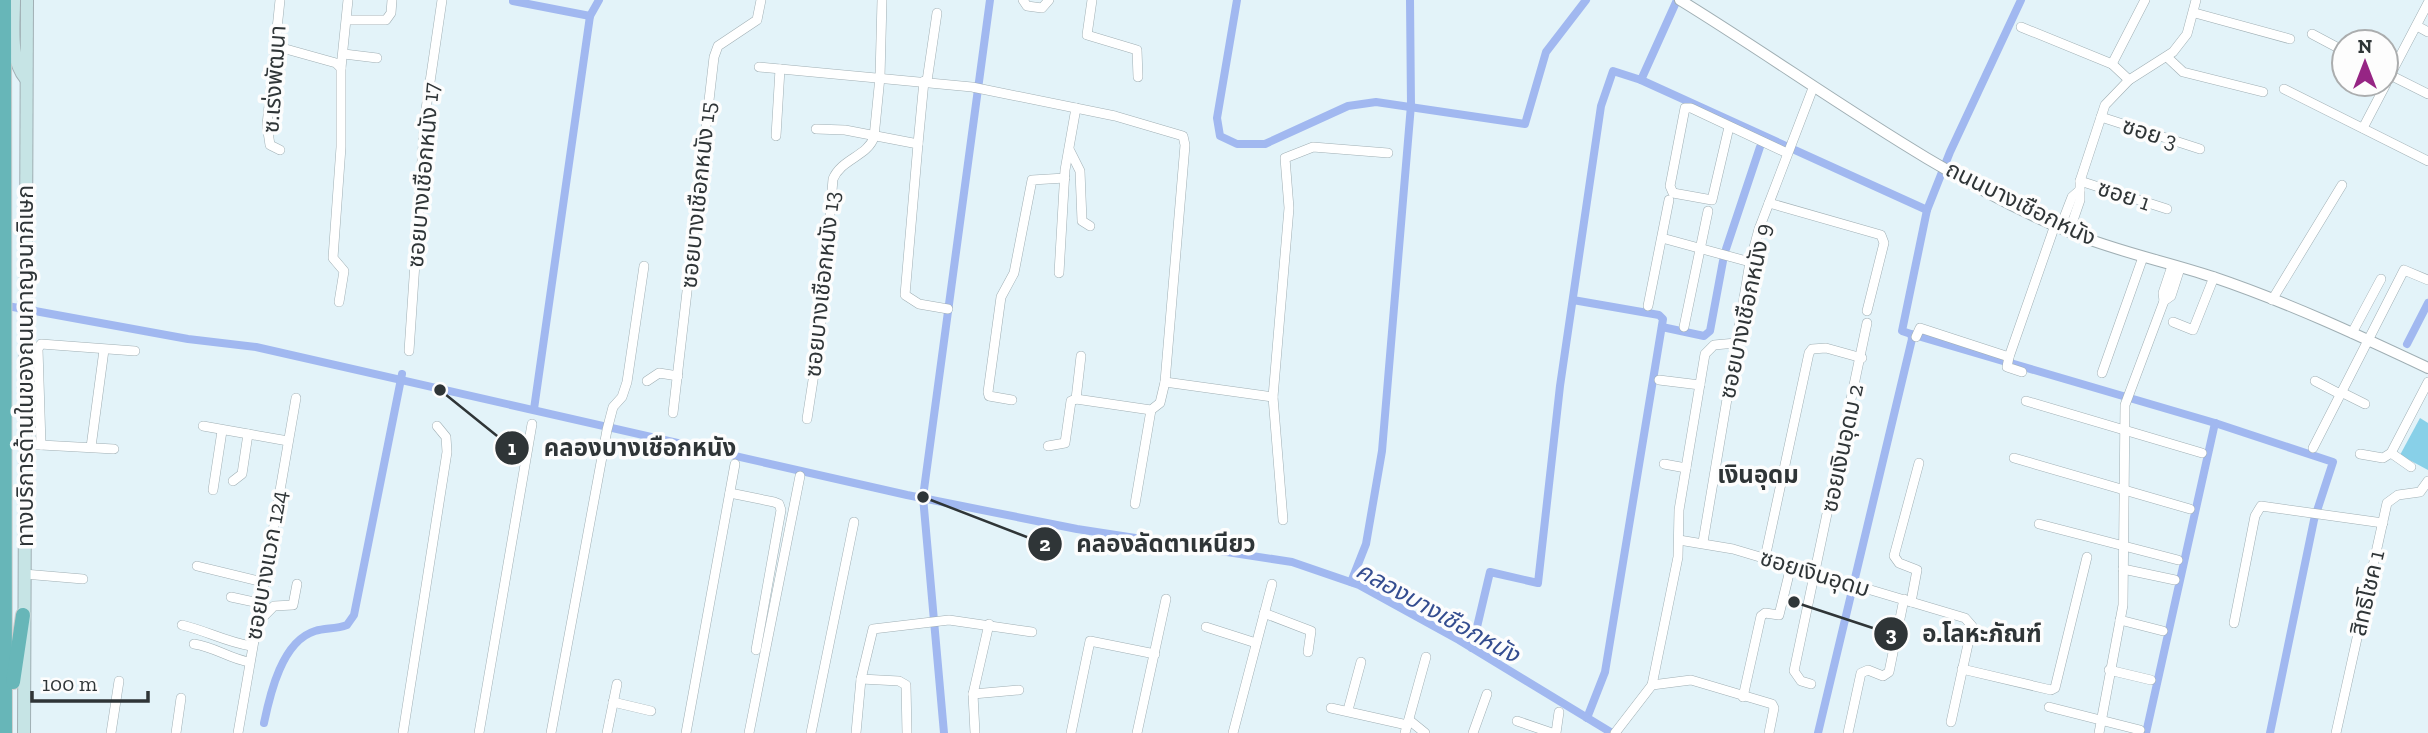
<svg xmlns="http://www.w3.org/2000/svg" width="2428" height="733" font-family="'Zilla Slab','Noto Sans Thai',serif">
<style>
.green{fill:#88d0e8}
.lines{fill:none;stroke-linecap:round;stroke-linejoin:round}
.canal{stroke:#a1b8f0;stroke-width:8}
.minor-casing{stroke:#a0afb4;stroke-width:10}
.tertiary-casing{stroke:#a0afb4;stroke-width:12}
.secondary-casing{stroke:#a0afb4;stroke-width:14}
.trunk-casing{stroke:#cdcfcf;stroke-width:16}
.minor{stroke:#fff;stroke-width:9}
.tertiary{stroke:#fff;stroke-width:10}
.secondary{stroke:#c6e4e5;stroke-width:12}
.trunk{stroke:#67b6b8;stroke-width:14}
.labels{text-anchor:middle;dominant-baseline:central;stroke-width:7;stroke-linejoin:round;paint-order:stroke}
.street-label{font-size:23px;fill:#2f3537;stroke:#fdfdfd}
.neighbourhood-label{font-size:24px;font-weight:bold;fill:#2f3537;stroke:#fdfdfd}
.water-label{font-size:24px;font-style:italic;fill:#344d90;stroke:#fdfdfd}
.leader{fill:none;stroke:#2f3537;stroke-width:2.5}
.callout-dot{fill:#2f3537;stroke:#fdfdfd;stroke-width:2.5}
.mark-label{font-size:21px;text-anchor:middle;font-weight:bold;fill:#fff}
.callout-label{font-size:24px;text-anchor:middle;font-weight:bold;fill:#2f3537;stroke:#fdfdfd;stroke-width:7;stroke-linejoin:round;paint-order:stroke}
</style>
<rect width="100%" height="100%" fill="#e3f3f9"/>
<polygon class="green" points="2420,418 2428,423 2428,470 2400,455"/>
<g class="lines">
<g class="canal">
<polyline points="1237,0 1217,118 1220,136 1237,144 1265,144 1348,106 1376,102 1525,124 1546,52 1586,0"/>
<polyline points="513,1 590,16"/>
<polyline points="1641,80 1927,210"/>
<polyline points="1726,249 1760,147"/>
<polyline points="1573,300 1659,315 1663,319 1605,672 1587,718"/>
<polyline points="2,305 188,339 256,347 907,495 1077,529 1292,562 1359,585 1459,640 1612,733"/>
<polyline points="1662,327 1704,336 1710,331 1723,261"/>
<polyline points="1911,334 2215,423 2333,462 2314,520 2270,733"/>
<polyline points="2407,344 2428,303"/>
<polyline points="534,409 590,16 599,0"/>
<polyline points="1351,582 1366,544 1382,451 1411,105 1410,0"/>
<polyline points="1472,648 1490,572 1538,583 1560,386 1601,106 1613,71 1641,80 1677,0"/>
<path d="M264,723C270,694 282,641 315,631C326,628 336,629 347,625L354,615L402,374"/>
<polyline points="944,733 923,497 990,0"/>
<polyline points="1818,733 1912,339 1911,334 1902,331 1927,210 1950,152 2021,0"/>
<polyline points="2146,733 2215,423"/>
</g>
<g class="minor-casing">
<g id="minor">
<polyline points="280,0 267,125 270,145 280,150"/>
<polyline points="1023,0 1027,6 1042,8 1049,0"/>
<polyline points="1092,0 1087,35 1137,50 1138,77"/>
<polyline points="2195,13 2290,39"/>
<polyline points="347,20 386,20 391,13 392,0"/>
<polyline points="2417,26 2428,32"/>
<polyline points="2021,27 2112,64 2129,80"/>
<polyline points="2312,34 2344,51"/>
<polyline points="275,46 336,63 341,68 341,147 333,258 344,271 339,302"/>
<polyline points="344,54 377,58"/>
<polyline points="2167,57 2183,72 2263,92"/>
<polyline points="2112,64 2145,0"/>
<polyline points="759,67 972,87 1115,116 1183,136 1185,145 1165,382 1160,403 1151,410 1076,399"/>
<polyline points="341,68 348,0"/>
<polyline points="2388,74 2428,94"/>
<polyline points="927,81 937,13"/>
<polyline points="2386,83 2428,3"/>
<polyline points="2284,89 2428,161"/>
<polyline points="2101,117 2200,149"/>
<polyline points="1729,127 1712,200 1673,193 1670,186 1685,108 1691,108 1787,153"/>
<polyline points="2363,128 2386,84"/>
<polyline points="816,129 845,130 918,144 905,295 919,304 948,309"/>
<polyline points="776,136 780,69"/>
<polyline points="918,144 924,81"/>
<polyline points="1070,151 1080,171 1082,221 1090,226"/>
<polyline points="2080,181 2167,209"/>
<polyline points="1769,203 1881,235 1884,243 1867,311"/>
<polyline points="2060,228 2072,197 2080,190"/>
<polyline points="2069,232 2080,200 2080,181 2105,105 2129,80 2173,52 2187,34 2196,0"/>
<polyline points="1662,238 1750,262"/>
<polyline points="2172,266 2163,293 2164,301 2171,296 2180,268"/>
<polyline points="1059,273 1065,170 1076,108"/>
<polyline points="2272,300 2342,185"/>
<polyline points="1648,306 1669,200"/>
<polyline points="2173,322 2193,330 2214,277"/>
<polyline points="1684,327 1708,211"/>
<polyline points="2352,333 2381,279"/>
<polyline points="1916,337 1920,328 2009,357 2055,225"/>
<polyline points="409,351 425,116 442,0"/>
<polyline points="2009,357 2007,367 2022,372"/>
<polyline points="2102,373 2143,257"/>
<polyline points="1659,380 1700,385"/>
<polyline points="647,381 659,373 678,376"/>
<polyline points="2315,381 2340,394"/>
<polyline points="1165,382 1273,397 1289,208 1285,158 1313,147 1388,153"/>
<polyline points="2341,392 2365,404"/>
<polyline points="1273,397 1283,520"/>
<polyline points="1012,400 989,396 988,392 1001,297 1014,273 1032,180 1065,178"/>
<polyline points="2026,401 2202,453"/>
<polyline points="673,413 714,57 718,46 757,20 761,0"/>
<path d="M807,419L820,335L833,179C841,159 868,156 874,137L880,77L882,0"/>
<polyline points="203,426 288,441"/>
<polyline points="25,445 41,445 38,349 41,344 135,351"/>
<polyline points="41,445 114,449"/>
<polyline points="1048,446 1065,443 1071,401 1076,399 1081,356"/>
<polyline points="91,447 104,350"/>
<polyline points="2313,448 2404,270 2428,280"/>
<polyline points="2391,453 2428,382"/>
<polyline points="2360,454 2383,458 2391,453 2411,467"/>
<polyline points="2014,458 2190,509"/>
<polyline points="1664,464 1686,468"/>
<polyline points="233,481 242,474 248,434"/>
<polyline points="213,490 222,431"/>
<polyline points="730,493 774,502 779,504 781,510 756,650"/>
<polyline points="1135,504 1151,410"/>
<polyline points="2039,524 2178,560"/>
<polyline points="1679,540 1733,549 1965,618 1972,626 1951,722"/>
<polyline points="1703,542 1750,262 1759,229 1813,88"/>
<polyline points="1765,558 1809,353 1812,349 1826,348 1862,358"/>
<polyline points="197,566 263,582"/>
<polyline points="2123,569 2175,580"/>
<polyline points="24,574 83,579"/>
<polyline points="231,597 259,603"/>
<polyline points="1911,602 1917,570 1899,563 1894,556 1919,463"/>
<polyline points="1264,613 1311,631 1308,652"/>
<polyline points="257,616 264,616 274,606 293,605 297,584"/>
<polyline points="2120,620 2163,631"/>
<polyline points="2234,623 2255,516 2261,506 2383,523"/>
<path d="M182,625C207,631 226,642 251,646"/>
<polyline points="1206,627 1256,643"/>
<path d="M194,644C215,647 228,658 249,662"/>
<polyline points="1962,669 2051,690 2055,688 2087,557"/>
<polyline points="2109,670 2151,680"/>
<polyline points="861,679 899,681 906,685 907,733"/>
<polyline points="1811,684 1801,681 1794,671 1867,323"/>
<polyline points="1652,685 1691,680 1772,704 1774,708 1769,733"/>
<polyline points="973,694 1019,690"/>
<polyline points="1743,697 1761,616 1765,613 1779,615 1791,566"/>
<polyline points="613,702 651,711"/>
<polyline points="2049,707 2140,730"/>
<polyline points="1331,708 1407,725"/>
<polyline points="1348,710 1361,662"/>
<polyline points="1409,720 1425,733"/>
<polyline points="1517,721 1552,733"/>
<polyline points="111,733 119,681"/>
<polyline points="176,733 181,698"/>
<polyline points="238,733 296,398"/>
<polyline points="403,733 447,452 446,437 437,426"/>
<polyline points="479,733 532,424"/>
<polyline points="551,733 607,430 613,407 622,397 627,382 644,266"/>
<polyline points="607,733 617,684"/>
<polyline points="686,733 735,464"/>
<polyline points="749,733 800,476"/>
<polyline points="811,733 854,522"/>
<polyline points="856,733 861,679 873,629 949,620 1032,632"/>
<polyline points="975,733 973,694 989,624"/>
<polyline points="1071,733 1090,641 1155,654"/>
<polyline points="1137,733 1166,599"/>
<polyline points="1233,733 1272,584"/>
<polyline points="1405,733 1426,657"/>
<polyline points="1473,733 1487,694"/>
<polyline points="1556,733 1559,712"/>
<polyline points="1615,733 1652,685 1678,557 1679,510 1705,354 1714,345 1736,343"/>
<polyline points="1848,733 1861,673 1868,670 1883,676 1889,672 1904,599"/>
<polyline points="2099,733 2123,605 2125,405 2164,301"/>
<polyline points="2336,733 2387,503 2398,495 2420,492 2428,481"/>
</g>
</g>
<g class="tertiary-casing">
<path id="tertiary" d="M1680,0C1807,78 1929,172 2067,231C2114,251 2165,261 2213,277C2287,302 2358,335 2428,368"/>
</g>
<g class="secondary-casing">
<g id="secondary">
<path d="M14,0C14,25 9,59 26,79"/>
<polyline points="24,733 27,0"/>
</g>
</g>
<g class="trunk-casing">
<g id="trunk">
<polyline points="4,0 5,733"/>
<polyline points="13,682 23,615"/>
</g>
</g>
<use href="#minor" class="minor"/>
<use href="#tertiary" class="tertiary"/>
<use href="#secondary" class="secondary"/>
<use href="#trunk" class="trunk"/>
</g>
<g class="labels">
<g class="street-label">
<text transform="translate(274 79) rotate(-86)">ซ.เร่งพัฒนา</text>
<text transform="translate(2150 133) rotate(18)">ซอย 3</text>
<text transform="translate(423 175) rotate(-85)">ซอยบางเชือกหนัง 17</text>
<text transform="translate(698 195) rotate(-84)">ซอยบางเชือกหนัง 15</text>
<text transform="translate(2124 195) rotate(18)">ซอย 1</text>
<text transform="translate(2021 203) rotate(26)">ถนนบางเชือกหนัง</text>
<text transform="translate(822 284) rotate(-84)">ซอยบางเชือกหนัง 13</text>
<text transform="translate(1745 311) rotate(-78)">ซอยบางเชือกหนัง 9</text>
<text transform="translate(25 366) rotate(-90)">ทางบริการด้านในของถนนกาญจนาภิเษก</text>
<text transform="translate(1842 448) rotate(-78)">ซอยเงินอุดม 2</text>
<text transform="translate(266 565) rotate(-80)">ซอยบางแวก 124</text>
<text transform="translate(1815 573) rotate(17)">ซอยเงินอุดม</text>
<text transform="translate(2367 593) rotate(-77)">สิทธิโชค 1</text>
</g>
<g class="neighbourhood-label">
<text x="1758" y="474">เงินอุดม</text>
</g>
<g class="water-label">
<text transform="translate(1438 612) rotate(29)">คลองบางเชือกหนัง</text>
</g>
</g>
<path class="leader" d="M440 390L512 448M923 497L1045 544M1794 602L1891 634"/>
<g class="callout-dot">
<circle cx="440" cy="390" r="7"/>
<circle cx="923" cy="497" r="7"/>
<circle cx="1794" cy="602" r="7"/>
<circle cx="512" cy="448" r="18"/>
<circle cx="1045" cy="544" r="18"/>
<circle cx="1891" cy="634" r="18"/>
</g>
<g class="mark-label">
<text x="512" y="455">1</text>
<text x="1045" y="551">2</text>
<text x="1891" y="641">3</text>
</g>
<g class="callout-label">
<text x="640" y="456">คลองบางเชือกหนัง</text>
<text x="1166" y="552">คลองลัดตาเหนียว</text>
<text x="1982" y="642">อ.โลหะภัณฑ์</text>
</g>
<g transform="translate(2365 63)"><circle r="33" fill="#fdfdfd" stroke="#abadae" stroke-width="2"/>
<path d="M0-5L12 26L0 18L-12 26Z" fill="#962584"/>
<text y="-10" font-size="19" font-weight="bold" text-anchor="middle" fill="#2f3537">N</text>
</g>
<path d="M32 691v10h116v-10" fill="none" stroke="#2f3537" stroke-width="3.5"/>
<text x="42" y="691" font-size="21" fill="#2f3537" stroke="#fdfdfd" stroke-width="5" paint-order="stroke">100 m</text>
</svg>
